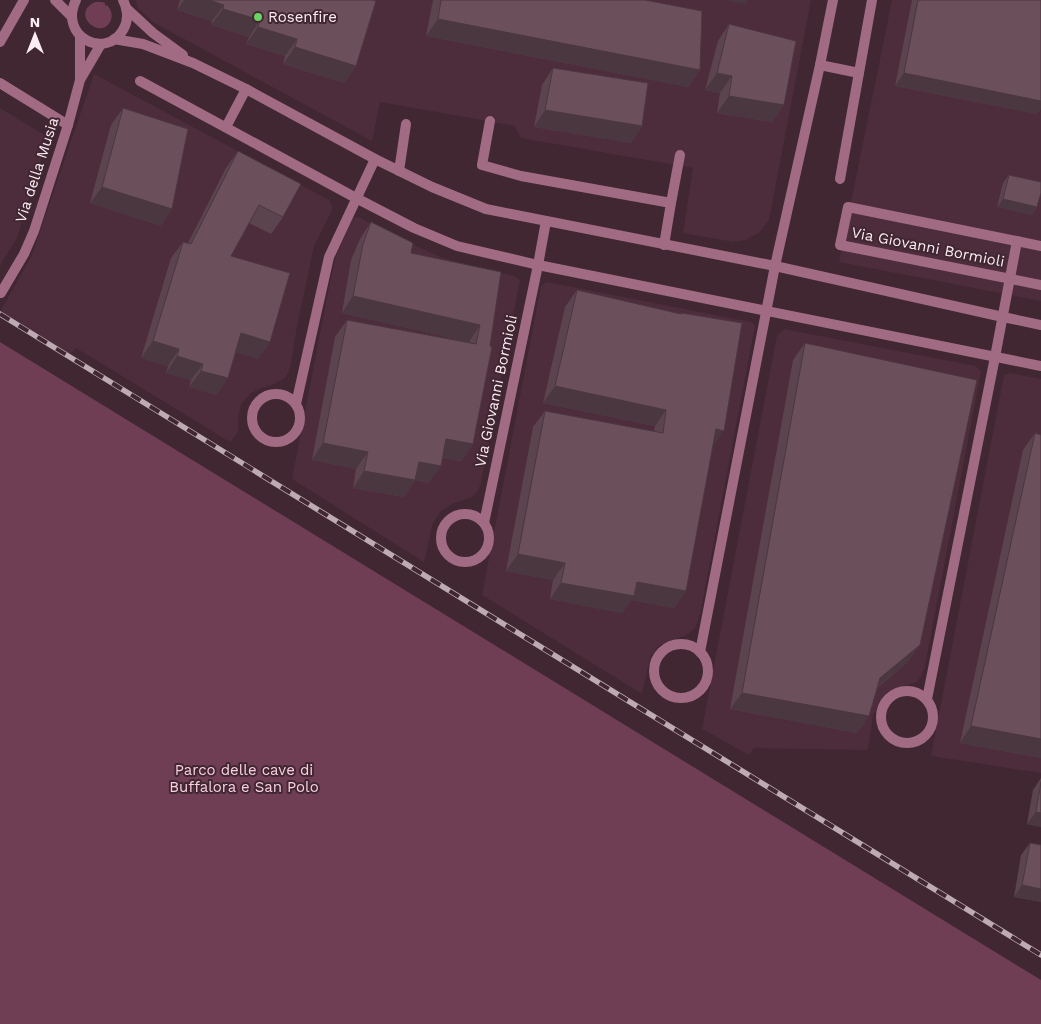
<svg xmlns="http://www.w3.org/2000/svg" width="1041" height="1024" font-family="'Work Sans',sans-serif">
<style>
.built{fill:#4d2d3b}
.green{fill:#6f3e54}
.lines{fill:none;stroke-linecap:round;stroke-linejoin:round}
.street{stroke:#a16c83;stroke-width:10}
.rail-casing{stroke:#beaab2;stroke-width:5.5}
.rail{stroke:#402732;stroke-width:4;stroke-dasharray:11;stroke-linecap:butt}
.wall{fill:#5c444e}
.shaded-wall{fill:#4b3740}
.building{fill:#6b4f5b;stroke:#4b3740}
.poi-dot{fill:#6ad363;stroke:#402732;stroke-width:2}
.labels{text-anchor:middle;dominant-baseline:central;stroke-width:4;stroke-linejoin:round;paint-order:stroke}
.poi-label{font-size:15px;fill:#fdecf2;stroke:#402732;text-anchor:start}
.street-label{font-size:15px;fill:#fdecf2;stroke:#402732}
.park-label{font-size:15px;fill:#fbcfe0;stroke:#402732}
</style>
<rect width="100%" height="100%" fill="#402732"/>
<g class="built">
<polygon points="135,0 811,0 769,220 760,232 745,240 733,242 683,233 693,168 521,138 515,126 380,102 372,141 153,22 138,8"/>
<polygon points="892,0 1041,0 1041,301 839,262"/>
<polygon points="94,74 329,200 332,205 332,210 314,246 297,326 290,369 285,378 272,385 262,388 251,393 241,404 238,418 238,432 230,442 76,348 70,354 0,312 32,255"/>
<polygon points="0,108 48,137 17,238 0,265"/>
<polygon points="359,217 407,242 443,258 479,268 514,276 520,280 481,483 477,492 472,497 452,504 440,512 433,523 424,562 292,479 329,287 336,256 353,218"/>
<polygon points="547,282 751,322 755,326 700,615 695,628 685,636 672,640 659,646 650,657 642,694 482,595 541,286"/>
<polygon points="784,329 976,366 981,372 925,666 921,677 916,682 890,691 880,701 873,715 868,750 754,748 749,755 702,729 777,335"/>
<polygon points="1010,373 1041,379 1041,773 931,756 1004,375"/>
</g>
<g class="green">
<path d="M95,2H102L105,3V5L106,6L107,5C111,10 113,14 111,20C102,42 69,14 95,2Z"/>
<polygon points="0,342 1041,980 1041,1024 0,1024"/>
</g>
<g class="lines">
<g class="street">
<polyline points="55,0 71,16"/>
<path d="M76,0C58,37 106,60 123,30C129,20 128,10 123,0"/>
<polyline points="126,8 153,33 183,55"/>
<polyline points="80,36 80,79"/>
<polyline points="114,39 143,44 193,63 246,89 375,159 432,187 486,209 775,266 1003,317 1041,325"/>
<polyline points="0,42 24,0"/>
<polyline points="820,65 859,73"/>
<polyline points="140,81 356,198 414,228 457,246 538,265 1041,366"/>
<polyline points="0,83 68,125"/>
<polyline points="490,121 482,165 521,176 671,203 664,245"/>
<polyline points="226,127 246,89"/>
<polyline points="399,171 406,124"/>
<polyline points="840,179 872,0"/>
<polyline points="671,203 680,155"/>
<polyline points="1041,246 848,207 840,245 1041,285"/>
<polyline points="1,293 24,254 34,231 68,125 80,80 101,44"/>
<circle cx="276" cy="418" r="24"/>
<polyline points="296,404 329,257 375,159"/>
<circle cx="465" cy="538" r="24"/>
<polyline points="484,523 538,265 546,221"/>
<circle cx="681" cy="671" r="27"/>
<polyline points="700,652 775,266 820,65 833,0"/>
<circle cx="907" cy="717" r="26"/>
<polyline points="927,699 995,357 1017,241"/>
</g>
<g class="rail-casing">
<polyline id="rail" points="0,314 1041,955"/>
</g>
<use href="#rail" class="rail"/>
</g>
<g class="wall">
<polygon points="180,0 372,0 356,66 344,83 283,64 285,56 246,44 249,37 211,25 212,21 177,10"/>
<polygon points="433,0 645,0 700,70 688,87 426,36"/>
<polygon points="912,0 1041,0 1037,114 895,86"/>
<polygon points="729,24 784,105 772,122 717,113 720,93 705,90 718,41"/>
<polygon points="553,68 642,126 631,143 534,127 542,85"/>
<polygon points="123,108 161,226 90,203 111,125"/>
<polygon points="238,151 283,217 271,234 249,223 231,256 270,342 258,359 236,352 228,378 216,395 189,387 191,380 166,373 168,366 141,358 171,258 183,242 188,243 226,168"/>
<polygon points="1009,175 1037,207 1032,215 997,207 1003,183"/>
<polygon points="371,222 411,253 501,272 462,461 443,458 429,483 415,480 404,497 353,488 356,469 312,460 335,337 347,320 468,342 469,342 342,313 351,260 360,239"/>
<polygon points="577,290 680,314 682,313 713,446 686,591 674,608 631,600 622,613 550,599 553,580 506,571 533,427 545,411 654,431 655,426 543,403 565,307"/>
<polygon points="805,343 908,662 878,687 869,716 857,733 730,709 793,360"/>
<polygon points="1035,433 1041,758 960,743 1023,450"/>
<polygon points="1041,778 1041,827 1027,824 1033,790"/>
<polygon points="1030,843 1041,902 1014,897 1021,855"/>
</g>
<g class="shaded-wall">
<polygon points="184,0 209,0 224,5 212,21 177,10"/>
<polygon points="726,0 748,0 745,4"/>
<polygon points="223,9 260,20 249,37 211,25"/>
<polygon points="438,19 700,70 688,87 426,36"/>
<polygon points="258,27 297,39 285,56 246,44"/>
<polygon points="295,47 356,66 344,83 283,64"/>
<polygon points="717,73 732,76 720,93 705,90"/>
<polygon points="904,73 1041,101 1041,109 1037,114 895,86"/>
<polygon points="729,96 784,105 772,122 717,113"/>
<polygon points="545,110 642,126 631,143 534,127"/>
<polygon points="102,187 172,209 161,226 90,203"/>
<polygon points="1003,199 1037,207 1032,215 997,207"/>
<polygon points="353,296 480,325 469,342 342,313"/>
<polygon points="241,333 270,342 258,359 230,350"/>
<polygon points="153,341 179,349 168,366 141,358"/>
<polygon points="177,356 203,364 191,380 166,373"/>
<polygon points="201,371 228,378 216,395 189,387"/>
<polygon points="555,386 666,410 655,426 543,403"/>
<polygon points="716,429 724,431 712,447"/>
<polygon points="446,439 473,444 462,461 434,456"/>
<polygon points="323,443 368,452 356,469 312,460"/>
<polygon points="419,462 441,466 429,483 407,478"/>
<polygon points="364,471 415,480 404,497 353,488"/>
<polygon points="518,554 565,563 553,580 506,571"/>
<polygon points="637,582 686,591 674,608 631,600 622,613 550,599 561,583"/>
<polygon points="920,645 908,662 868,694 880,678"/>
<polygon points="742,693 869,716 857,733 730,709"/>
<polygon points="971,726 1041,739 1041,758 960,743"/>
<polygon points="1036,812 1041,813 1041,827 1027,824"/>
<polygon points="1022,885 1041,889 1041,902 1014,897"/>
</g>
<g class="building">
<polygon points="209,0 372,0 376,1 356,66 295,47 297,39 258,27 260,20 223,9 224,5"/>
<polygon points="441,0 645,0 702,11 700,70 438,19"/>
<polygon points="918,0 1041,0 1041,101 904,73"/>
<polygon points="729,24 796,41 784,105 729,96 732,76 717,73"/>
<polygon points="553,68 648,83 642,126 545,110"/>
<polygon points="123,108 188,129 172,209 102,187"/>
<polygon points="238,151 301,184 283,217 259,205 231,256 290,273 270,342 241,333 228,378 201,371 203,364 177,356 179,349 153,341 183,242 191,244"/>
<polygon points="1009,175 1041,182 1041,193 1037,207 1003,199"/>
<polygon points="371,222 413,243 411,253 501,272 490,346 492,347 473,444 446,439 441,466 419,462 415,480 364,471 368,452 323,443 347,320 476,344 480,325 353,296 363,244"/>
<polygon points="577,290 681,314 682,313 742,323 724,431 716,429 686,591 637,582 634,596 561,583 565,563 518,554 545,411 663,433 666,410 555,386"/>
<polygon points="805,343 977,380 920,645 880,678 869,716 742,693"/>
<polygon points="1035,433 1041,435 1041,739 971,726"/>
<polygon points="1041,782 1041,813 1036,812"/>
<polygon points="1030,843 1041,845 1041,889 1022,885"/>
</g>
<circle class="poi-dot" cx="258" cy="17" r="5"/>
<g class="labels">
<g class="poi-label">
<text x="268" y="17">Rosenfire</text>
</g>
<g class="street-label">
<text transform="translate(37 170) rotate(-72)">Via della Musia</text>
<text transform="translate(928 247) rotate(11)">Via Giovanni Bormioli</text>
<text transform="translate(496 391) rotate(-78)">Via Giovanni Bormioli</text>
</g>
<g class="park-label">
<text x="244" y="770">Parco delle cave di<tspan x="244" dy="17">Buffalora e San Polo</tspan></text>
</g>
</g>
<g transform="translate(35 35)" stroke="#402732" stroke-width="4" paint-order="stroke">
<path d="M0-4L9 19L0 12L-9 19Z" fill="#fdecf2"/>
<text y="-8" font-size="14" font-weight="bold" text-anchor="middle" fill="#fdecf2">N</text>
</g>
</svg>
